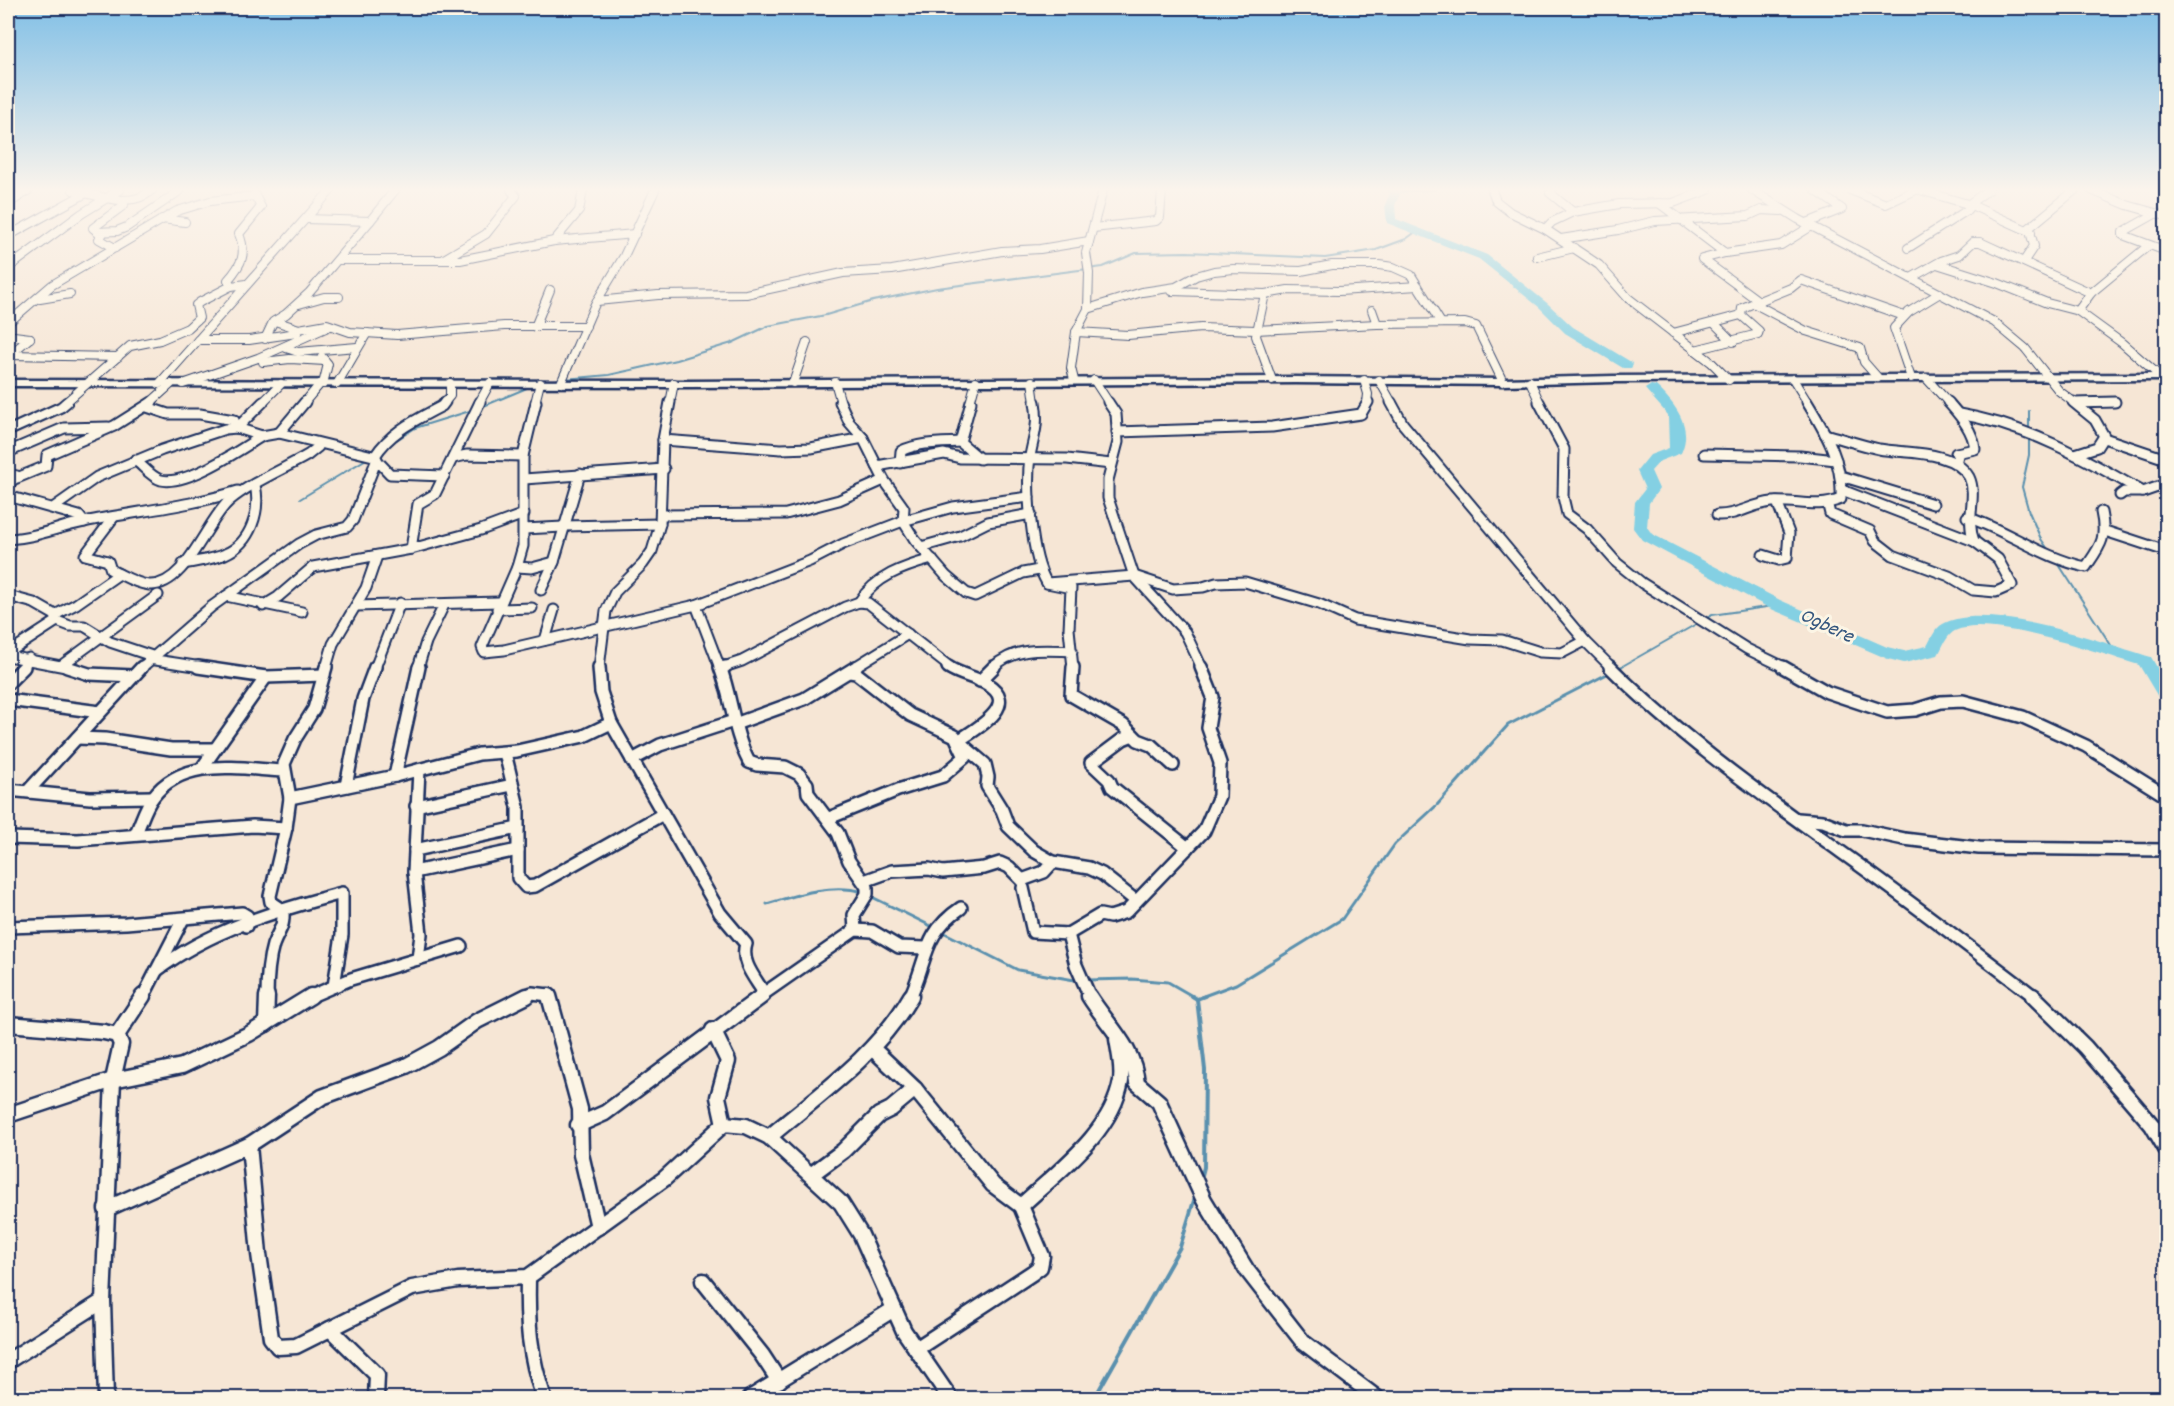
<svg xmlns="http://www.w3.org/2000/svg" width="2174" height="1406" font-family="Dekko,sans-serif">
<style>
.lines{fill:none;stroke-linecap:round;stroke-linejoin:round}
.stream-far2{stroke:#5a90ae;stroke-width:2}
.stream-far1{stroke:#5a90ae;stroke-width:3}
.stream{stroke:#5a90ae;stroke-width:4}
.river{fill:#84d0e3;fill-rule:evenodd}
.street-far3-casing{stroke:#1b2f5e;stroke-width:10}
.street-far2-casing{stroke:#1b2f5e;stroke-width:13}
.street-far1-casing{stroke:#1b2f5e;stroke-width:16}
.street-casing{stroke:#1b2f5e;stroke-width:19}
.secondary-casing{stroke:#1b2f5e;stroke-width:5}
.street-far3{stroke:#fcf5e5;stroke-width:8}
.street-far2{stroke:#fcf5e5;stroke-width:9}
.street-far1{stroke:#fcf5e5;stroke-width:11}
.street{stroke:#fcf5e5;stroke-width:14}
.secondary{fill:#fcf5e5;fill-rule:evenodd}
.labels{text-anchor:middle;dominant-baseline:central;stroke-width:6;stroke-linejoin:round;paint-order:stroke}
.water-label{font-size:21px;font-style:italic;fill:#35577f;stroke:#fcf5e5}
</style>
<rect width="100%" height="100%" fill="#f6e6d5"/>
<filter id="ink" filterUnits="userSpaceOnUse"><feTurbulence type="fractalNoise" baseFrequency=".0167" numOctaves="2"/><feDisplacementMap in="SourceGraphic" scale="12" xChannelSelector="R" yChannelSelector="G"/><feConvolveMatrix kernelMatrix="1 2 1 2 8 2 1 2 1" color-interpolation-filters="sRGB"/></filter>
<g filter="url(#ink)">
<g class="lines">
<g class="stream-far2">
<polyline points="1396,192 1435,190"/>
<polyline points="543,381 609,375 676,360 732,343 768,326 826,315 873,301 937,288 1103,267 1136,253 1187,252 1325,258 1376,250 1406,239 1417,231"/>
<polyline points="479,408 534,385"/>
<polyline points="2029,411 2029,455 2022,487 2029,512 2041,539 2050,552"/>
<polyline points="389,445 415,428 473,410"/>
<polyline points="300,499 368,458"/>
<polyline points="2056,560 2116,653"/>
<polyline points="1619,668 1712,615 1780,605"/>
</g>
<g class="stream-far1">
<polyline points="1617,669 1621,667"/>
<polyline points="868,895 935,928"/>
<path d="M767,904C797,895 831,883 863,892"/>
<polyline points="941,931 1018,970 1080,981"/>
<polyline points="1087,980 1132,979 1168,982 1194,997"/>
<polyline points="1201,997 1236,984 1342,919 1395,844 1437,805 1508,725 1611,672"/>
</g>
<g class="stream">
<polyline points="1192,996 1197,999"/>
<polyline points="1197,999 1205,996"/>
<polyline points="1197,999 1205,1070 1204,1167 1201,1179"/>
<polyline points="1099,1390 1180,1247 1196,1194"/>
</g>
<g class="river">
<polygon points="1387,190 1400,190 1401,192 1395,205 1396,219 1487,255 1547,303 1573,327 1631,362 1633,365 1631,368 1623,368 1565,333 1539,307 1479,259 1387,223 1385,205 1390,193"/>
<path d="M1651,385L1656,386C1674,403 1694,426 1681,453L1660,461L1651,471L1659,489L1649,503L1647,527L1652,534L1780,600L1887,647L1904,651L1927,646C1931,639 1935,628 1943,624C1985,600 2105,643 2151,657L2166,683V702L2160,700L2139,665C2104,654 1984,613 1953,632C1946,637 1942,648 1938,655L1904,663L1888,659L1769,608L1642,540L1633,528L1635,502L1645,489L1637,471L1650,455L1669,448L1668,415L1645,389Z"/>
</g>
<g class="street-far3-casing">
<g id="street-far3">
<path d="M73,190C99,195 130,210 152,190"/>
<polyline points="1492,190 1496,201 1510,212 1545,229 1599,265 1628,298 1711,362 1729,380"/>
<polyline points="1552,190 1550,193 1573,212"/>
<polyline points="1752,190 1798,219 1994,322 2025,348 2059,391 2075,403"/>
<polyline points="1850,190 1886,204 1916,190"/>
<polyline points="1920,190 1971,205 2031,232"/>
<polyline points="2091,190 2127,205 2166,216"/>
<polyline points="1659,203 1725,253 1781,245 1810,227"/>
<polyline points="8,204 29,190"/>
<polyline points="1969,204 1988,190"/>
<polyline points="2155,214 2123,232 2123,235 2166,251"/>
<polyline points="162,219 185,222"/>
<polyline points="370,221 395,190"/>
<polyline points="1807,223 1842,209 1815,190"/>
<polyline points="1093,228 1156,221 1160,217 1162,190"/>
<polyline points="1545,229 1552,222 1573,212 1619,204 1673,203 1708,190"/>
<polyline points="97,232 117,231 127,227 181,190"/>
<polyline points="8,236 88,192"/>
<polyline points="1561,239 1618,230 1655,221 1748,216 1761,210 1781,211"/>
<polyline points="554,241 579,211 583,190"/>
<polyline points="115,248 99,239 102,235 93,228 124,205"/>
<polyline points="1908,248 1966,211 1971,205"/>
<polyline points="1725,253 1702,259 1760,302"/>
<polyline points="1537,257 1574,248"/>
<polyline points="444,259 486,234 516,196 511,190"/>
<polyline points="338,260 460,260 554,241 635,234"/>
<polyline points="2024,261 2034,246 2029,228 2075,190"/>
<polyline points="1937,264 1997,283 2047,303 2078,311 2122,343 2161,377"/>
<polyline points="8,268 81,214 120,190"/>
<polyline points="1911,278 1941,261 1959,255 1973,242 1980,242 2091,293"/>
<path d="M231,286L228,280C242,264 247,254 239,234L261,207L254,194"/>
<polyline points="1172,291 1265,294"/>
<polyline points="40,299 70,294"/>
<polyline points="597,301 658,295 746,294 843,273 892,270 1002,251 1040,249 1089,241"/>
<polyline points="299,304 324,297 339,297"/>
<polyline points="1755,304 1806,331 1860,348 1864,362 1878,378"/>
<polyline points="1088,309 1142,292 1176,287 1196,276 1214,271 1233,269 1301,271 1332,265 1379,265 1393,267 1411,275 1441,323"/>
<polyline points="1372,310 1377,324 1465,323 1476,326 1503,382"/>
<polyline points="2078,311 2091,293 2148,246"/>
<polyline points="1741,315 1742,308 1791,288 1801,280 1904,316"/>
<polyline points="275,321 299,329"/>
<polyline points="8,323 52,285 177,211 210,201 255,196"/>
<polyline points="1714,323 1733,342"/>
<polyline points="535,327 550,290"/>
<polyline points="1076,332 1128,335 1201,328 1256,330 1377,324"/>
<polyline points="1673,333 1741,315"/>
<polyline points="8,338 14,336 30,338"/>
<polyline points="265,339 273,322 286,314 309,293 370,221 306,219"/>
<polyline points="198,340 249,340 297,333 299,329 327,324 350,332 397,335 504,326 586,326"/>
<polyline points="286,348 298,352 357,347"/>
<polyline points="1695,350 1758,334 1759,331 1741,315"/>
<polyline points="9,355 118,357"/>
<polyline points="8,356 30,338"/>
<polyline points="322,357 328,364 323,384"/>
<polyline points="263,362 290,359 325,361"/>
<polyline points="1911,378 1894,328 1909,312 1940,293"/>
<polyline points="1926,378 1949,403"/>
<polyline points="1793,379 1808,403"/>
<polyline points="1074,380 1071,368 1076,332 1088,309 1089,273 1086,253 1103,190"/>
<polyline points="1094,380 1109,403"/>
<polyline points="1272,380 1256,336 1265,294 1288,290 1339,291 1418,286"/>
<polyline points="1364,380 1368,394 1367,403"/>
<polyline points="1379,380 1392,403"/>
<polyline points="1032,381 1035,403"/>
<polyline points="1530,381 1540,403"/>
<polyline points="835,382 841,403"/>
<polyline points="561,383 595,304 624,256 655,190"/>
<polyline points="793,383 807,342"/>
<polyline points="159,384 331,190"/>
<polyline points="183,384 258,358 330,326"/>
<polyline points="337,384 367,333"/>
<polyline points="65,403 130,346 160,340 188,328 199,318 196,305 200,302 231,286 247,284"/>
<polyline points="150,403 171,384"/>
<polyline points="262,403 281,384"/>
<polyline points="304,403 320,384"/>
<polyline points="444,403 450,396 450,383"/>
<polyline points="479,403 490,383"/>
<polyline points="535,403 540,383"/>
<polyline points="670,403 674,383"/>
<polyline points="970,403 976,381"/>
<polyline points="2075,403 2115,402"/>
</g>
</g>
<g class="street-far2-casing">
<g id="street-far2">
<polyline points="536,402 523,456 523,546 517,567 482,647 484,652 504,650 696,605 810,561 843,544 903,521 953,507 1029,497"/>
<polyline points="840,402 849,422 863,438 884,480 904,508 903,521 915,540 946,576 966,593 975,596 1023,573 1039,570"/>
<polyline points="971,402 960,442 980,459"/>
<path d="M1035,402C1039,425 1034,435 1030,456C1026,487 1031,558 1047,583L1071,588L1069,629L1073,668"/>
<polyline points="1108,402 1116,414 1118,442 1108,480 1108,498 1134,576 1185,632 1202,668"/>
<polyline points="1391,402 1403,424 1585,641 1612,668"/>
<polyline points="1539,402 1564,449 1563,497 1567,514 1587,529 1617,563 1642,583 1747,649 1786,668"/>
<path d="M1948,402C1960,416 1973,430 1975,449L1956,453L1958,455L1956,464"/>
<polyline points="2073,402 2095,420 2104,436 2097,447 2075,454"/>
<polyline points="2075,403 2115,402"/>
<polyline points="147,407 168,414 200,414 234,420 237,428"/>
<path d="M1959,414C2027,425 2084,458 2143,492"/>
<polyline points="237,428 263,402"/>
<polyline points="8,431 61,407 67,402"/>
<polyline points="1117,432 1272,427 1361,414 1368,402"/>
<polyline points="279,433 305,402"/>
<path d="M1825,434C1843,439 1861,445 1879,449C1905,454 1953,449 1969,477C1978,496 1965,519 1974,541"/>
<polyline points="2104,438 2166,459"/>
<polyline points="663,440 781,449 811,448 863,438"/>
<polyline points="8,452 64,428 108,427"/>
<polyline points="1704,454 1800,456 1836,460"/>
<path d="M375,456C391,431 416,420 442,406L445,402"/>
<polyline points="453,458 467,455 523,456"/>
<path d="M135,460C143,466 151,477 161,480C187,486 240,450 262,436"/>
<path d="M900,463L901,451C920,442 940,443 960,442"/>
<polyline points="877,466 944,454 960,458 1067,459 1111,464"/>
<polyline points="8,474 17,476 8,485"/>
<polyline points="1841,476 1933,504"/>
<polyline points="17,478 46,466 47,455 114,426 152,402"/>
<polyline points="524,479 664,469"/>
<polyline points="2120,495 2124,492 2143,492 2166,484"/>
<polyline points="8,496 79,516 84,522"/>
<polyline points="1828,506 1830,514 1870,531 1875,541 1893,555 1949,576 1973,590 1996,592 2012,585 1998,559 1974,541 1842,490"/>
<polyline points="53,508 97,477 162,450 225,429 237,428 262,436 279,433 373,456 390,474 444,476"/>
<polyline points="661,515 786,514 839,500 884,480"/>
<path d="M1717,515C1737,516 1752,504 1772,502C1797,500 1817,509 1841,499C1843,462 1826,433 1807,402"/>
<path d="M1967,517C2008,531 2043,558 2086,567C2101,545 2107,539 2101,512"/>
<path d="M113,518L85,555L108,561L111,570C122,575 136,584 149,585C186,587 206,521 229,501C252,482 282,470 308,455L318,447L317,443"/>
<polyline points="563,526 660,524"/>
<polyline points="524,529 563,527"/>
<polyline points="2105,531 2166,551"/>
<path d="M8,539C35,538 58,527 84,522C136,511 187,507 238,491"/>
<polyline points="921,547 960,536 988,522 1031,514"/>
<polyline points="411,549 418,504 435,494 480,402"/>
<polyline points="1763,555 1779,560 1787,558 1789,533 1777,502"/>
<path d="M183,564C197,561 212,560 225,554C251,543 261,511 255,485"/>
<polyline points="517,567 532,568 554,562"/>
<polyline points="1047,583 1134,576 1173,589 1203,587 1216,583 1245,582 1319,604 1355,620 1470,639 1502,640 1540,652 1562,653 1585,641"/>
<polyline points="541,590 554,562 580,474"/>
<polyline points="8,596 34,603 55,615"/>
<polyline points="226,596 302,612"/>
<path d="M859,602C876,576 903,567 932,559"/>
<polyline points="696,605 720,668"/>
<polyline points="263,606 278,597 313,567 411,549 481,530 524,514"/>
<polyline points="356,606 499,602"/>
<polyline points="497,609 532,608"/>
<polyline points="57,621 70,626 84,626 110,642 152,656"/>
<polyline points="545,640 554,610"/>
<polyline points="8,653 57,621 55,615 76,604 119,574"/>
<polyline points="8,656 71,668"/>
<polyline points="149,659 208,668"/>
<polyline points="62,665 158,595"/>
<polyline points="23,668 29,658"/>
<polyline points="141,668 211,607 299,544 316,535 347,527 353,520 377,459"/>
<polyline points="326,668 333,644 366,588 377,556"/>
<polyline points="375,668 400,603"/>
<polyline points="418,668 426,642 444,605"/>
<polyline points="599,668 606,611 615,592 643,564 652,551 660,524 663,440 670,402"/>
<polyline points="721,668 742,661 845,607 859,602 868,603 951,668"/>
<polyline points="853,668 908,634"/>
<path d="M992,668C1016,646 1043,650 1072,651"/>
</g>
</g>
<g class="street-far1-casing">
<g id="street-far1">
<polyline points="67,667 89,674 133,676"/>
<polyline points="198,667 266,677 324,675"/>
<path d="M599,667L601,692L611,723L720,913L746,944C740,962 755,978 764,993"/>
<path d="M720,667C732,698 733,732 749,762L757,765L785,767L799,774L807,784L808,793L838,833L849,861L867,887V894L854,915L855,930"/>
<path d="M948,667C960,675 975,677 987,684C1022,705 974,730 958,741L985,764L988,777L987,786L1002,810L1008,826L1034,851L1053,862L1089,868L1102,874L1136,901"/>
<polyline points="1073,667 1071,695 1123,725 1138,740 1151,745 1173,765"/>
<path d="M1610,667C1680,737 1761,794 1841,852C1907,899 1971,948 2035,997"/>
<polyline points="1783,667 1827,692 1887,712 1915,710 1941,702 1963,701 2023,717 2086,746 2166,796"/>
<polyline points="721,668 725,667"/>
<polyline points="980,681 994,667"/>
<polyline points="8,683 24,667"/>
<polyline points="8,700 100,712"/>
<polyline points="735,724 804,699 856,667"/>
<polyline points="1133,735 1123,739 1091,763 1109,780 1112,787 1188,848"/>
<polyline points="77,738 105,739 171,749 214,749"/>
<polyline points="505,753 518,807 518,878 526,887 535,886 663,814"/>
<polyline points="632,760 660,745 734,721"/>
<polyline points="202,768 266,677"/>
<polyline points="395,776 419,667"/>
<polyline points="346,786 363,699 375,667"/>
<polyline points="8,790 90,798 153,797"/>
<polyline points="28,791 142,667"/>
<polyline points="290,798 395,776 479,754 517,751 584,736 611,723"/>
<polyline points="416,806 512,785"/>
<polyline points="829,818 898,790 943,776 965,757 955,736 910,715 856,673 850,672"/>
<polyline points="1798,819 1823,821 1846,830 1862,830 1904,839 1979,848 2166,850"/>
<path d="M135,835C141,823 145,807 153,797C184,756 240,769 284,771"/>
<polyline points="8,838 78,840 253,826 286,828"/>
<polyline points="415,850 518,828"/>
<polyline points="414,872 518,850"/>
<polyline points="864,881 892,871 929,869 943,872 984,868 1000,863 1009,867 1022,880 1044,872 1053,862"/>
<polyline points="1023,888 1033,932 1068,934 1076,965 1090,997"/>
<polyline points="283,910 271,902 270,896 286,828 290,798 284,764 295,739 314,709 326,667"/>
<polyline points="8,927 126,923 242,913 247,916 246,926"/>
<polyline points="1068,934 1100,915 1110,917 1126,912 1204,831 1219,796 1220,763 1208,728 1213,697 1201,667"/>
<polyline points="418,959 421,934 414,872 419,770"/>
<path d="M156,971C209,930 278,910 342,893V935L334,986"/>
<polyline points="143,997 183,919"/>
<path d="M267,997C267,980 268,962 273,945C279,929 284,929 283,910"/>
<polyline points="309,997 351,979 461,946"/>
<polyline points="524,997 532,993 549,995 550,997"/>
<polyline points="759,997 855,930 872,931 899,947 925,948"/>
<path d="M910,997C928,960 922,934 961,908"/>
</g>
</g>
<g class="street-casing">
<g id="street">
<polyline points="549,996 580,1109 581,1154 598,1227"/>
<path d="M1089,996C1107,1025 1134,1047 1137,1083L1159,1102L1204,1200L1246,1269L1303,1342L1377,1398"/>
<polyline points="2033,996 2085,1047 2152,1125 2166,1149"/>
<polyline points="8,1024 104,1032 117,1035 121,1044 113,1080 103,1301 106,1398"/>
<polyline points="266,1024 267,996"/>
<polyline points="713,1030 728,1061 718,1097 724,1124"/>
<polyline points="117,1035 143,996"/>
<polyline points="872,1048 915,1089 993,1185 1021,1206 1042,1256 1040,1267 1032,1273 916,1349"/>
<polyline points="8,1115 113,1080 182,1066 249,1034 311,996"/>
<polyline points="578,1125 605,1113 762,996"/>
<path d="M769,1137C820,1094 877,1055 911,996"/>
<polyline points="249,1145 259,1254 271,1338 278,1347 296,1346 412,1288 458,1280 528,1277 664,1179 724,1124 746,1126 769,1137 841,1203 861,1235 904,1331 950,1398"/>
<polyline points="812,1174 843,1151 879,1115 891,1109 915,1089"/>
<path d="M1021,1206C1057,1172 1112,1133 1121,1081C1123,1067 1119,1052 1117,1039"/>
<polyline points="106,1209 249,1145 322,1097 406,1066 439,1048 477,1021 527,996"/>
<path d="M528,1277C527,1322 529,1355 544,1398"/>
<polyline points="703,1281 762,1355 779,1381"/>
<polyline points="330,1329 377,1375 376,1398"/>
<polyline points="8,1361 103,1301"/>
<polyline points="750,1398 894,1309"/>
</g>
</g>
<g class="secondary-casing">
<polygon id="secondary" points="2166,374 2166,380 1613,382 1503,385 1295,383 688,387 8,386 8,380 688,381 1295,377 1503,379 1613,376"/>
</g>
<use href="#street-far3" class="street-far3"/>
<use href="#street-far2" class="street-far2"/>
<use href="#street-far1" class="street-far1"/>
<use href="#street" class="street"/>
<use href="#secondary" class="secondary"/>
</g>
</g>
<linearGradient id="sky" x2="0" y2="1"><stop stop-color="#80bfe6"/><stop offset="0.49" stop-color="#fbf4ec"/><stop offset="1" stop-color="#fbf4ec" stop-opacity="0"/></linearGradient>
<rect width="2174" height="387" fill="url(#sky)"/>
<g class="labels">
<g class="water-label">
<text transform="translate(1826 627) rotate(25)">Ogbere</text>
</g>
</g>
<rect width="2174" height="1406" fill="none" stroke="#fcf5e5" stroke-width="30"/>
<rect x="15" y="15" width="2144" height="1376" fill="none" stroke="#1b2f5e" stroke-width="2" filter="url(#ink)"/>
</svg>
